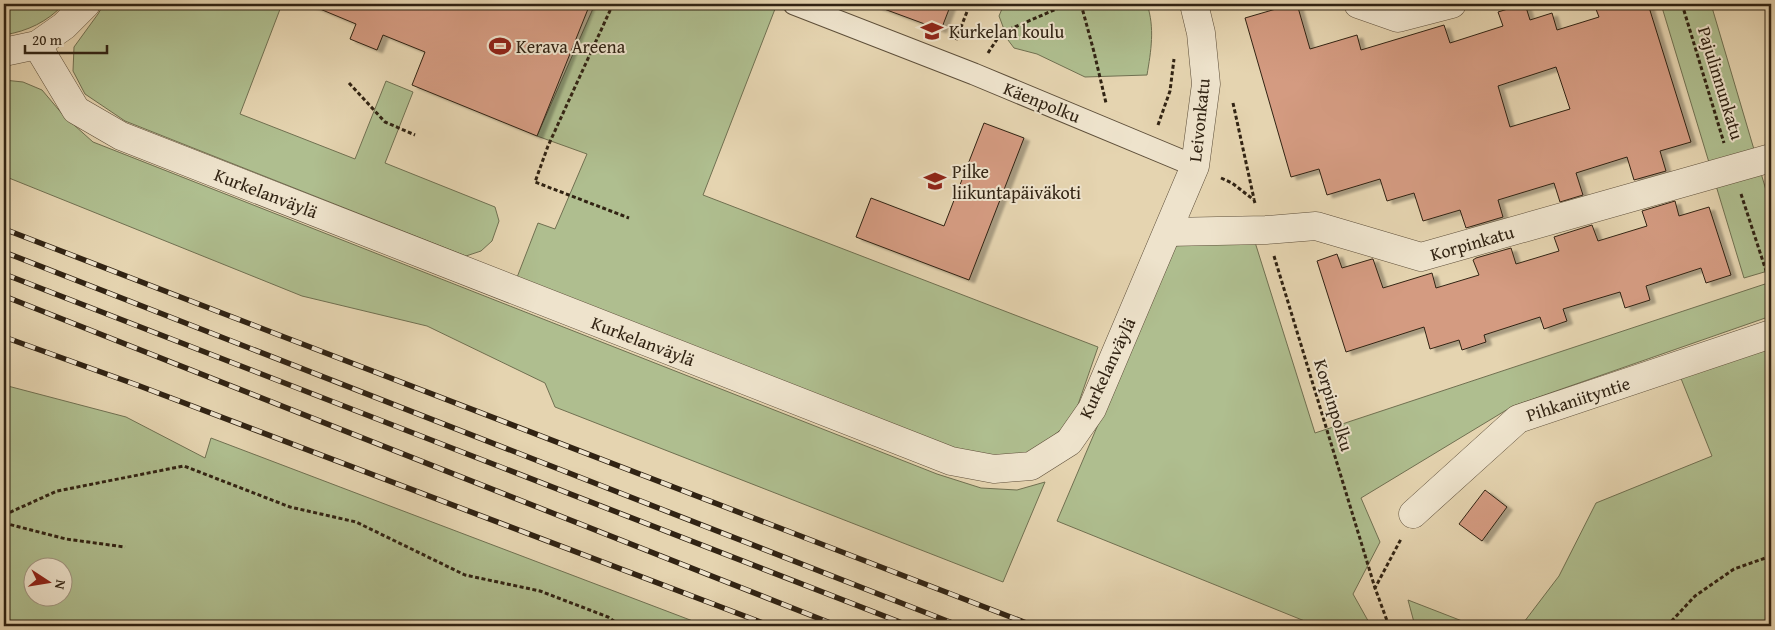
<svg xmlns="http://www.w3.org/2000/svg" width="1775" height="630" font-family="'Gentium Book Plus',serif">
<style>
.green{fill:#afbe8f;stroke:#707051;fill-rule:evenodd}
.building{fill:#d49b81;stroke:#312313;fill-rule:evenodd;filter:url(#shadow)}
.lines{fill:none;stroke-linecap:round;stroke-linejoin:round}
.pedestrian-casing{stroke:#5e4f3a;stroke-width:23}
.minor-casing{stroke:#5e4f3a;stroke-width:29}
.tertiary-casing{stroke:#5e4f3a;stroke-width:29}
.path{stroke:#312313;stroke-width:3;stroke-dasharray:4 2.5;stroke-linecap:butt}
.pedestrian{stroke:#eee3cc;stroke-width:21}
.minor{stroke:#eee3cc;stroke-width:28}
.tertiary{stroke:#eee3cc;stroke-width:28}
.rail-casing{stroke:#312313;stroke-width:5.5}
.rail{stroke:#eee3cc;stroke-width:4;stroke-dasharray:11;stroke-linecap:butt}
.labels{text-anchor:middle;dominant-baseline:central;stroke-width:4;stroke-linejoin:round;paint-order:stroke}
.poi-label{font-size:18px;fill:#312313;stroke:#eee3cc;text-anchor:start}
.street-label{font-size:18px;fill:#312313;stroke:#eee3cc}
</style>
<defs>
<filter id="shadow"><feDropShadow dx="5.5" dy="3" stdDeviation="1" flood-color="#0004"/></filter>
</defs>
<rect width="100%" height="100%" fill="#e5d4b0"/>
<filter id="stains"><feTurbulence type="fractalNoise" baseFrequency=".004" numOctaves="4"/><feColorMatrix values="0 0 0 0 .2 0 0 0 0 .09 0 0 0 0 .02 0 0 0 .5 -.17"/></filter>
<radialGradient id="worn" r=".72"><stop offset=".6" stop-color="#630" stop-opacity="0"/><stop offset="1" stop-color="#630" stop-opacity=".3"/></radialGradient>
<g class="green">
<path d="M4,4H64C47,22 28,31 4,35Z"/>
<polygon points="104,4 282,4 240,114 355,159 386,81 413,92 385,163 495,207 499,221 492,241 481,251 466,256 125,121 85,94 73,71 74,47 98,14"/>
<polygon points="595,4 762,4 775,9 703,195 1098,347 1073,419 1036,451 993,460 952,452 516,280 538,223 555,229 587,154 537,136"/>
<path d="M1004,4H1147C1155,28 1151,51 1147,75L1085,77L1037,54L1014,48L1008,40L999,16Z"/>
<polygon points="1661,4 1711,4 1771,207 1771,270 1744,278"/>
<polygon points="4,80 23,82 42,90 64,116 93,142 937,474 981,488 1017,490 1045,482 1003,582 555,407 545,383 427,326 302,296 4,176"/>
<polygon points="1254,239 1315,433 1771,282 1771,316 1513,406 1361,498 1380,542 1353,594 1371,626 1317,626 1057,521 1174,246"/>
<polygon points="1771,347 1771,626 1521,626 1559,576 1596,503 1712,456 1680,376"/>
<path d="M4,385L126,417L205,458L211,438L706,626H4ZM32,568H62V598H32Z"/>
<polygon points="1408,600 1475,626 1415,626"/>
</g>
<g class="building">
<polygon points="308,4 590,4 537,136 412,85 425,52 383,35 377,50 350,39 356,24"/>
<polygon points="877,4 951,4 941,30 876,6"/>
<path d="M1293,4H1297L1310,49L1357,35L1361,50L1444,25L1450,43L1503,26L1498,12L1524,4H1525L1530,20L1552,13L1557,30L1599,17L1594,4H1648L1691,142L1660,151L1666,171L1634,180L1627,157L1576,173L1583,195L1560,202L1554,183L1498,200L1503,217L1466,228L1460,210L1423,221L1414,193L1387,201L1380,179L1327,195L1319,169L1291,177L1245,18ZM1556,67L1570,109L1510,127L1498,86Z"/>
<polygon points="984,123 1024,138 969,280 856,237 871,198 944,226"/>
<polygon points="1675,201 1679,216 1709,207 1731,275 1706,283 1701,268 1646,286 1650,300 1625,308 1620,292 1563,309 1567,321 1544,329 1540,317 1484,335 1486,342 1462,350 1459,340 1430,349 1424,327 1346,352 1317,261 1337,254 1342,268 1372,259 1373,259 1383,288 1432,273 1436,288 1479,275 1473,260 1476,258 1511,248 1516,264 1559,251 1554,237 1592,225 1598,241 1647,226 1642,211"/>
<polygon points="1485,490 1507,507 1482,541 1459,524"/>
</g>
<g class="lines">
<g class="pedestrian-casing">
<polyline id="pedestrian" points="794,4 974,74 1195,166"/>
</g>
<g class="minor-casing">
<g id="minor">
<polyline points="1358,4 1398,18 1452,4"/>
<polyline points="37,45 76,110 121,136 951,461 994,469 1031,466 1069,442 1092,409 1195,166 1206,84 1201,33 1194,4"/>
<polyline points="1168,232 1266,230 1316,226 1421,257 1771,158"/>
<polyline points="1413,514 1518,419 1771,334"/>
</g>
</g>
<g class="tertiary-casing">
<polyline id="tertiary" points="4,52 37,45 64,26 86,4"/>
</g>
<g class="path">
<polyline points="613,4 548,146 535,182 629,218"/>
<polyline points="1081,4 1094,52 1106,103"/>
<polyline points="1682,4 1724,143"/>
<polyline points="956,40 970,4"/>
<polyline points="988,53 1001,33 1068,4"/>
<polyline points="349,83 385,122 415,135"/>
<polyline points="1233,103 1254,199"/>
<polyline points="1158,125 1170,91 1174,59"/>
<polyline points="1221,178 1232,183 1254,200 1255,203"/>
<polyline points="1741,194 1771,286"/>
<polyline points="1274,256 1375,588"/>
<polyline points="4,515 57,491 184,466 290,507 356,522 465,575 540,591 608,617 621,626"/>
<polyline points="4,523 66,539 125,547"/>
<polyline points="1389,626 1375,588 1401,539"/>
<polyline points="1667,626 1695,596 1734,569 1771,556"/>
</g>
<use href="#pedestrian" class="pedestrian"/>
<use href="#minor" class="minor"/>
<use href="#tertiary" class="tertiary"/>
<g class="rail-casing">
<g id="rail">
<polyline points="4,229 1034,626"/>
<polyline points="4,252 960,626"/>
<polyline points="4,274 910,626"/>
<polyline points="4,296 838,626"/>
<polyline points="4,337 137,385 771,626"/>
</g>
</g>
<use href="#rail" class="rail"/>
</g>
<defs>
<g id="school-bare" transform="scale(1.725)"><path d="M0-5L7-2L0 1L-7-2ZM-4 1L0 2.5L4 1V4Q0 6-4 4Z" fill="#8f2418" stroke="#eee3cc" stroke-width="2.5" paint-order="stroke"/></g>
<g id="stadium-bare" transform="scale(1.725)"><path d="M0-5a6.5 5 0 1 0 0 10a6.5 5 0 1 0 0-10ZM-3.5-1.8h7v3.6h-7Z" fill="#8f2418" stroke="#eee3cc" stroke-width="2.5" paint-order="stroke"/></g>
</defs>
<g fill-rule="evenodd">
<use href="#school-bare" x="932" y="31"/>
<use href="#stadium-bare" x="500" y="46"/>
<use href="#school-bare" x="935" y="181"/>
</g>
<g class="labels">
<g class="poi-label">
<text x="949" y="31">Kurkelan koulu</text>
<text x="516" y="46">Kerava Areena</text>
<text x="952" y="171">Pilke<tspan x="952" dy="21">liikuntapäiväkoti</tspan></text>
</g>
<g class="street-label">
<text transform="translate(1721 83) rotate(73)">Pajulinnunkatu</text>
<text transform="translate(1042 102) rotate(22)">Käenpolku</text>
<text transform="translate(1199 120) rotate(-84)">Leivonkatu</text>
<text transform="translate(266 193) rotate(21)">Kurkelanväylä</text>
<text transform="translate(1472 243) rotate(-16)">Korpinkatu</text>
<text transform="translate(643 341) rotate(21)">Kurkelanväylä</text>
<text transform="translate(1107 368) rotate(-65)">Kurkelanväylä</text>
<text transform="translate(1578 399) rotate(-18)">Pihkaniityntie</text>
<text transform="translate(1334 405) rotate(73)">Korpinpolku</text>
</g>
</g>
<rect width="1775" height="630" fill="none" stroke="#e5d4b0" stroke-width="20"/>
<rect x="5" y="5" width="1765" height="620" fill="none" stroke="#312313" stroke-width="2.5"/>
<rect x="10" y="10" width="1755" height="610" fill="none" stroke="#312313"/>
<g transform="translate(48 582) rotate(102)"><circle r="24" fill="#eee3cc" stroke="#a29682"/>
<path d="M0-4L9 19L0 12L-9 19Z" fill="#8f2418"/>
<text y="-8" font-size="14" font-weight="bold" text-anchor="middle" fill="#312313">N</text>
</g>
<path d="M25 45v8h82v-8" fill="none" stroke="#312313" stroke-width="2.5"/>
<text x="32" y="45" font-size="15" fill="#312313" stroke="#eee3cc" stroke-width="4" paint-order="stroke">20 m</text>
<rect width="100%" height="100%" filter="url(#stains)"/>
<rect width="100%" height="100%" fill="url(#worn)"/>
</svg>
